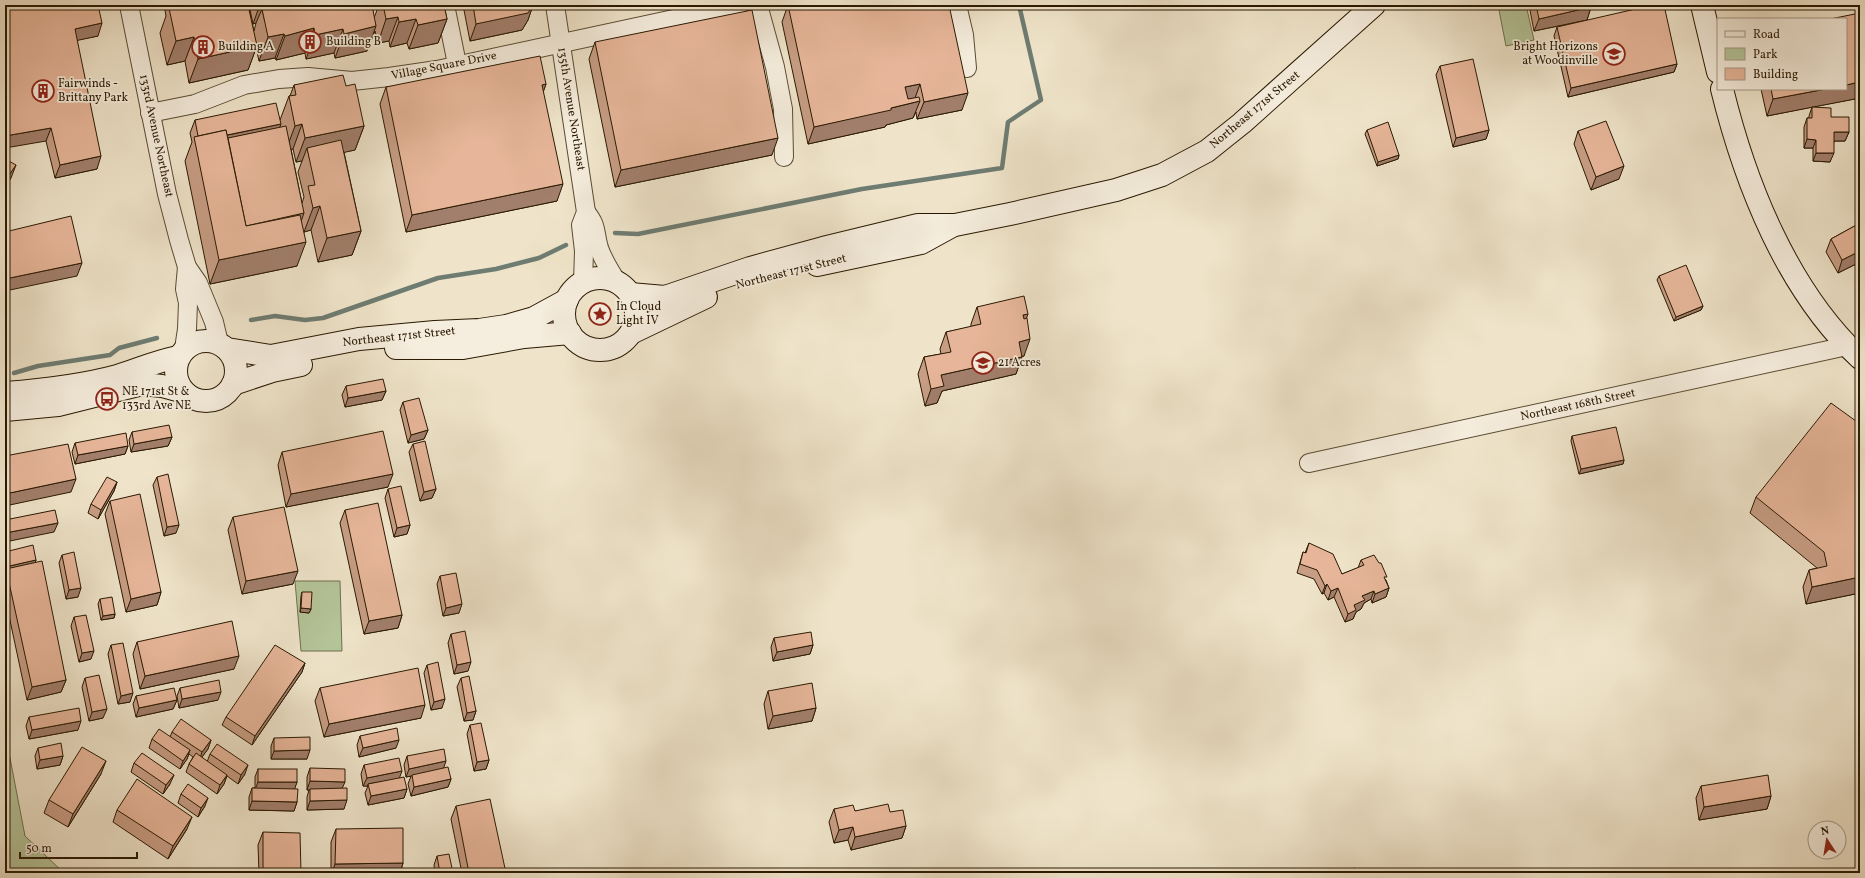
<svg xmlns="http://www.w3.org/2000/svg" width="1865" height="878" font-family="Vollkorn,serif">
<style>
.green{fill:#b5c59a;stroke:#706f4e}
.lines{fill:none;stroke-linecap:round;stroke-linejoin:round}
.stream{stroke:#6e7c72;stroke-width:4.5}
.street-casing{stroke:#5b4c34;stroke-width:20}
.secondary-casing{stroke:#2a1902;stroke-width:24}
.street{stroke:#f5eddd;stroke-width:18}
.secondary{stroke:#f5eddd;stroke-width:22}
.wall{fill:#c79d84;stroke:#2a1902;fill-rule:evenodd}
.shaded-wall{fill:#a27f6c;stroke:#2a1902}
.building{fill:#e7b69a;stroke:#2a1902}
.labels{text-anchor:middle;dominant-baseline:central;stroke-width:3.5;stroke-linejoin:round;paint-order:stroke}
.poi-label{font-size:12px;fill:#2a1902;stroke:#f5eddd;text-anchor:start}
.street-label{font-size:12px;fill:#2a1902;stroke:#f5eddd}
</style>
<rect width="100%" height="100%" fill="#efe4ca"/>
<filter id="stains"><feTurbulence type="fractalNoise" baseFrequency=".005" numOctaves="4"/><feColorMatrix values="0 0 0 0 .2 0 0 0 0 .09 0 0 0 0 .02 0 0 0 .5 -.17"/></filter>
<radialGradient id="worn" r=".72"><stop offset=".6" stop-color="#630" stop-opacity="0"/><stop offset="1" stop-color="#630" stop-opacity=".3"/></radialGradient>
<g class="green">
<polygon points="1498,5 1526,5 1534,40 1506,46"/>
<polygon points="295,581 340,581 342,651 301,651"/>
<polygon points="5,732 25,836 64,873 5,873"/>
</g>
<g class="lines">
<g class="stream">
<polyline points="615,233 638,234 862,189 1002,168 1008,122 1041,100 1019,5"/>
<polyline points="251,320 275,316 305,320 323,318 438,278 496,269 539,258 566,245"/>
<polyline points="14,373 38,366 110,355 119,348 157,338"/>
<polyline points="5,866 9,873"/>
</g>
<g class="street-casing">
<g id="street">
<polyline points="129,5 167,194 179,240 187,267 198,283 214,322 219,343"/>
<polyline points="445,5 457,64"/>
<polyline points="555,5 586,212 581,225 584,251 583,283"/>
<polyline points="758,5 775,67 783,109 784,157"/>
<polyline points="957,5 964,35 967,68"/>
<polyline points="150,113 195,104 244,85 279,79 308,77 352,81 389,77 437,70 739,5"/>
<path d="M586,212C598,227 594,231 599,248C603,260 610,271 617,282"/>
<polyline points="184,349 187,329 188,303 185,289 187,267"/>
<polyline points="1309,463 1847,346"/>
</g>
</g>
<g class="secondary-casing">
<g id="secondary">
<polyline points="1702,5 1718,72"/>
<path d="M1722,89C1745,183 1787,290 1860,358"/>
<polyline points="817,265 921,243 952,226"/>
<circle cx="600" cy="314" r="36"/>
<polyline points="630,294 665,297 750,268 823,248 918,225 955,225 1010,214 1116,190 1162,175 1207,151 1242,123 1374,5"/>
<polyline points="631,333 706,297"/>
<circle cx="206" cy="371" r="30"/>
<polyline points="396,348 463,348 524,337 570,333"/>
<polyline points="227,349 271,356 359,339 435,332 479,330 506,326 534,318 567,300"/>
<polyline points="233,384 272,371 301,365"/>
<path d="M5,393C43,390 80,386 117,376C138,370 156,361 178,357"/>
<polyline points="5,410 58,405 142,384 162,386 184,392"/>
</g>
</g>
<use href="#street" class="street"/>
<use href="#secondary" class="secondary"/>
</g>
<g class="wall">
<polygon points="5,5 98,36 77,40 97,169 55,178 46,141"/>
<polygon points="164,5 248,5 254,31 256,23 253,24 249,5 372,5 374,18 379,5 444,5 447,19 438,43 409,49 407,43 390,47 389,41 378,43 375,31 367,51 335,58 334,53 306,59 305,53 276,60 275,58 259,61 256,48 248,70 189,83 185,61 167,65 160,33 166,16"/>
<polygon points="463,5 533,5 528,20 522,30 470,41"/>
<polygon points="788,5 962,110 917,119 916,112 913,118 886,125 885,127 808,144 782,22"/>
<polygon points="1529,5 1591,5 1591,7 1587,20 1534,31"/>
<polygon points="1860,13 1860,98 1812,107 1831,117 1849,132 1845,141 1834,141 1830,162 1813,161 1813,148 1804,148 1804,127 1807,118 1809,118 1809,116 1812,107 1767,116 1761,89 1846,89"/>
<polygon points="1557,27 1677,64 1674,72 1568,97 1554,36"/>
<polygon points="595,42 772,155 615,187 589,59"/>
<polygon points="1440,66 1489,130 1486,139 1453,147 1436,75"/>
<polygon points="546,84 543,92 557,201 406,232 380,104 386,87"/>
<path d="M294,85L346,86L364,126L355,150L344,152L361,231L352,255L318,262L311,230L304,232L297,266L210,284L185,161L192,142L190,133L195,120H280L289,96H290ZM291,149H293L296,162L302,161L298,172L304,197L302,203Z"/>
<polygon points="1367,130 1399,155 1398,159 1377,166 1365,134"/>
<polygon points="1578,131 1619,179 1591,190 1574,144"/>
<polygon points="1860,223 1860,262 1838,273 1826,252 1831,239"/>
<polygon points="1659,276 1703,306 1701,310 1674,321 1657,280"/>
<polygon points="977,307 1026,319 1024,356 1022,356 1016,374 942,391 937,403 925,406 918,374 924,357 941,354 940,349 946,332 971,327 971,324"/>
<polygon points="346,386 386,391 382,400 345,407 342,395"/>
<polygon points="403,402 428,430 424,439 408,443 400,410"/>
<polygon points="1860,424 1860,593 1806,604 1803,587 1809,570 1817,568 1750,513 1756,497"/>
<polygon points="132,432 172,437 168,446 131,452 129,440"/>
<polygon points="1572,436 1624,460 1623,464 1579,474 1571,441"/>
<polygon points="75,443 128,446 125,454 75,464 72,452"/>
<polygon points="413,444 436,489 432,498 420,501 409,452"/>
<polygon points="282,452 388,487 286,507 278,465"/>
<polygon points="157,477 176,533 164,536 153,485"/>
<polygon points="117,482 114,491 98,519 88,513 91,504"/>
<polygon points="388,489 410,525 407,534 394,537 385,498"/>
<polygon points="110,501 161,592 157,605 126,612 105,514"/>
<polygon points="345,510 402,615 398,628 364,634 340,523"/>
<polygon points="233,517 293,584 242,594 228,530"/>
<polygon points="1309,543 1342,574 1358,568 1361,560 1386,580 1389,588 1386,597 1372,603 1371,599 1364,603 1361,609 1356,612 1353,619 1345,622 1334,597 1328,600 1324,593 1322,594 1314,579 1297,573 1303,552 1305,553"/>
<polygon points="5,552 36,560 35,563 66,680 61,692 27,700 5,597"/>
<polygon points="62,555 78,597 66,599 59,563"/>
<polygon points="440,576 459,613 443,616 437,584"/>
<polygon points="302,592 311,609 309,613 300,612 301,596"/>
<polygon points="100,599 115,614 114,618 101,620 98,604"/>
<polygon points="74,617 91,659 79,662 71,626"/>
<polygon points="451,634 468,671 454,674 448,643"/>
<polygon points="774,638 813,645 810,654 773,661 771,647"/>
<polygon points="137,642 234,669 140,689 133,654"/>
<polygon points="111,645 130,702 118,704 108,654"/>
<polygon points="305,663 302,672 252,745 222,725 226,717"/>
<polygon points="427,665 442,708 431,710 424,673"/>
<polygon points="85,678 103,718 89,721 82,687"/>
<polygon points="461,678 476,711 473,720 464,721 457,687"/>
<polygon points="180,688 218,700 179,708 177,696"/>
<polygon points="320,688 421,718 324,737 315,701"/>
<polygon points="768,691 816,708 812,721 768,729 764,704"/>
<polygon points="136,696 177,700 173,709 136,717 133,704"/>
<polygon points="29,717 78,730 29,739 26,726"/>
<polygon points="470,725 489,760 486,769 474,771 467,734"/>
<polygon points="172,732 211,740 208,749 202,757 207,762 210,754 245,774 238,784 227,776 224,784 217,794 186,772 189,764 193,757 189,754 187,759 180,769 149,748 152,739 170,737"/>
<polygon points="360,736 396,748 359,757 357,745"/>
<polygon points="274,738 307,759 271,759 271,746"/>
<polygon points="38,748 63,756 60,765 37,769 35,756"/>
<polygon points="407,756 444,768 451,779 448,787 411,796 408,784 411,776 406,777 404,765"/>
<polygon points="134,763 170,784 163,794 131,772"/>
<polygon points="364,765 399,778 407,789 404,798 368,805 365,793 368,786 363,786 361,774"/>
<polygon points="310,768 342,788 344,809 307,810 307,797 309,790 307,790 307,777"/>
<polygon points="258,769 297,782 294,789 297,802 294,811 249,810 249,797 252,788 255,788 255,777"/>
<polygon points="101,774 68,827 44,813 49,800"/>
<polygon points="1701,786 1771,796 1767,809 1699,820 1696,798"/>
<polygon points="181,794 205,806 198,817 178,803"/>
<polygon points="456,806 506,873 462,873 451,819"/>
<polygon points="834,809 855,811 890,812 906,826 902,838 851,850 848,840 834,843 829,822"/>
<polygon points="117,810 187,829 168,859 113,822"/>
<polygon points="336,829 403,863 400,873 331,873 331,842"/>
<polygon points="263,832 301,873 259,873 258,845"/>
<polygon points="437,856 453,873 435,873 434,865"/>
</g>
<g class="shaded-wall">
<polygon points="270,5 346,5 265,22 262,9 256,23 253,24 259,7"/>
<polygon points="533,5 528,20 522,30 470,41 476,24"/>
<polygon points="1591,7 1587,20 1534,31 1539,19"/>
<polygon points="398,17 389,41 378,43 386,19"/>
<polygon points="416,19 407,43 390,47 399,22"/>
<polygon points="447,19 438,43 409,49 418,25"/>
<polygon points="102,23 98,36 70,42 75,29"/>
<polygon points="376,26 367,51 335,58 344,34"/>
<polygon points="314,28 305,53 276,60 285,36"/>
<polygon points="343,29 334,53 306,59 315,35"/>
<polygon points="284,34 275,58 259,61 268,37"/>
<polygon points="194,37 185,61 167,65 176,41"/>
<polygon points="257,46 248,70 189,83 198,59"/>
<polygon points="1677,64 1674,72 1568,97 1571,88"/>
<polygon points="1860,82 1860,98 1767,116 1773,99 1826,89 1846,89 1846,85"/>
<polygon points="546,84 540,101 542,85"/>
<polygon points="920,84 914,101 899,104 905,87"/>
<polygon points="968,93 962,110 917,119 924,102"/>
<polygon points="920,101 913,118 886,125 885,127 808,144 814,127"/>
<polygon points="281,124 276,137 199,141"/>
<polygon points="302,124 293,149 286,150 295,126"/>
<polygon points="364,126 355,150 310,160 307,148 302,161 296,162 305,138"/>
<polygon points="51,128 46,141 5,148 5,136"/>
<polygon points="1489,130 1486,139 1453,147 1456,138"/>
<polygon points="1834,132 1849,132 1845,141 1831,141"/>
<polygon points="778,138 772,155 615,187 621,170"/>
<polygon points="1807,139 1816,140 1813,148 1804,148"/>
<polygon points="1816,153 1834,153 1830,162 1813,161"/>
<polygon points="1399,155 1398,159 1377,166 1378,162"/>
<polygon points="101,156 97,169 55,178 60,165"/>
<polygon points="16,165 11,178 5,187 5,181"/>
<polygon points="1624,166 1619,179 1591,190 1596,177"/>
<polygon points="563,184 557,201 406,232 412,215"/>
<polygon points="320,206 311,230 304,232 313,208"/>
<polygon points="304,213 298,230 244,226"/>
<polygon points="361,231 352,255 318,262 327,238"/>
<polygon points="306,242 297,266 210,284 219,260"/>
<polygon points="1860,251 1860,262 1838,273 1842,260"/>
<polygon points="82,263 77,276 5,291 5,279"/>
<polygon points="1703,306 1701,310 1674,321 1676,317"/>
<polygon points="1028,314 1022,331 1023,315"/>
<polygon points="1030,339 1024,356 1013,358 1019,342"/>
<polygon points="1022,357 1016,374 942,391 937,403 925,406 931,389 941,375"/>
<polygon points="386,391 382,400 345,407 348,398"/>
<polygon points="428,430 424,439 408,443 411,435"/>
<polygon points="172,437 168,446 131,452 134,444"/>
<polygon points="128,446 125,454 75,464 78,455"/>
<polygon points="1624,460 1623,464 1579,474 1581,469"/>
<polygon points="393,474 388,487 286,507 291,494"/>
<polygon points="76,479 71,492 5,506 5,494"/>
<polygon points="117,482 114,491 98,519 101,510"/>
<polygon points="436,489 432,498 420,501 424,492"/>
<polygon points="58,523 54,532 5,542 5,533"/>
<polygon points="179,525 176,533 164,536 167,527"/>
<polygon points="410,525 407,534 394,537 397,528"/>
<polygon points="36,560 33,568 6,569 5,573 5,567"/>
<polygon points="298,571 293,584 242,594 246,581"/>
<polygon points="1860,577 1860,593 1806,604 1812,587"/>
<polygon points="1327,584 1324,593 1322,594 1325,586"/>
<polygon points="81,588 78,597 66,599 69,590"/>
<polygon points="1338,588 1334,597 1328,600 1331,591"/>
<polygon points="1389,588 1386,597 1372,603 1375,594"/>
<polygon points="1374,591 1371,599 1364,603 1361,609 1356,612 1353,619 1345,622 1348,614 1354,605 1362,596"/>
<polygon points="161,592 157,605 126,612 131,599"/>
<polygon points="462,604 459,613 443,616 446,608"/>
<polygon points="301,608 311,609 309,613 300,612"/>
<polygon points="115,614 114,618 101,620 103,616"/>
<polygon points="402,615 398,628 364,634 369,621"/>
<polygon points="813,645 810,654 773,661 777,652"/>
<polygon points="94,651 91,659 79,662 82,653"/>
<polygon points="239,656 234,669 140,689 145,676"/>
<polygon points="471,662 468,671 454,674 457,665"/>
<polygon points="305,663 302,672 252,745 255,736"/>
<polygon points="66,680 61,692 27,700 32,687"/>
<polygon points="221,692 218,700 179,708 182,699"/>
<polygon points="133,693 130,702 118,704 121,696"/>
<polygon points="445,699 442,708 431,710 434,702"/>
<polygon points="177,700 173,709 136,717 139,708"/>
<polygon points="425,705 421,718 324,737 329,724"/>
<polygon points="816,708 812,721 768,729 773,716"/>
<polygon points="107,709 103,718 89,721 92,712"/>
<polygon points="476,711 473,720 464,721 467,713"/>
<polygon points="81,721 78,730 29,739 32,730"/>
<polygon points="211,740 208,749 199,761 202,752"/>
<polygon points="399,740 396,748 359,757 363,748"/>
<polygon points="190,750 187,759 180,769 183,761"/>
<polygon points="310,750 307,759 271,759 274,751"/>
<polygon points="63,756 60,765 37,769 40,760"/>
<polygon points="489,760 486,769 474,771 477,762"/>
<polygon points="106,761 101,774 68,827 73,814"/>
<polygon points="446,761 443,770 406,777 409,769"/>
<polygon points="248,765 245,774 238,784 241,775"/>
<polygon points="402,771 399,779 368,784 368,786 363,786 367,778"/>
<polygon points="174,775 170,784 163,794 166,785"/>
<polygon points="227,775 224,784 217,794 220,785"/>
<polygon points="451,779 448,787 411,796 414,787"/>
<polygon points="310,781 345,782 341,791 307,790"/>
<polygon points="258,782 297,782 294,791 255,790"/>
<polygon points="407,789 404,798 368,805 371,796"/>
<polygon points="1771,796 1767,809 1699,820 1704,807"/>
<polygon points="208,798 205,806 198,817 201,808"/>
<polygon points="347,800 344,809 307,810 310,801"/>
<polygon points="252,801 297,802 294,811 249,810"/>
<polygon points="192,817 187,829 168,859 173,846"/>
<polygon points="906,826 902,838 851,850 855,837"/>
<polygon points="853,827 848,840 834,843 839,830"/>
<polygon points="403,863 400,873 332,873 335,864"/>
</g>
<g class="building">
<polygon points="5,5 98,5 102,23 75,29 101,156 60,165 51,128 5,136"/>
<polygon points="178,5 248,5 257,46 198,59 194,37 176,41 169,8 178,6"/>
<polygon points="259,5 270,5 259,7"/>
<polygon points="278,5 280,5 281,8 297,5 372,5 376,26 344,34 343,29 315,35 314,28 285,36 284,34 268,37 262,9"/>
<polygon points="383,5 444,5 447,19 418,25 416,19 399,22 398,17 386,19"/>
<polygon points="473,5 533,5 528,13 476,24"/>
<polygon points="788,5 949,5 968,93 924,102 920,84 905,87 908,99 919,97 920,101 891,108 891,110 814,127"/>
<polygon points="1536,5 1591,5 1591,7 1539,19"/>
<polygon points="1653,5 1664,5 1677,64 1571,88 1557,27"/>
<polygon points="752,10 778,138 621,170 595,42"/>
<polygon points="1860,13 1860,82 1846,85 1846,19 1830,19"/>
<polygon points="540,56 546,84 542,85 563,184 412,215 386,87"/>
<polygon points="1473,59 1489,130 1456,138 1440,66"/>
<polygon points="343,75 346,86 355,84 364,126 305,138 302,124 295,126 289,96 296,95 294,85"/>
<polygon points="1771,89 1826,89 1773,99"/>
<polygon points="276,103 281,124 227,135 226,130 198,136 195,120"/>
<polygon points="1812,107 1831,108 1831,117 1849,117 1849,132 1834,132 1834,153 1816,153 1816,140 1807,139 1807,118 1812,118"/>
<polygon points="1606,121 1624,166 1596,177 1578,131"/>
<polygon points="1388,122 1399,155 1378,162 1367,130"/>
<polygon points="286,126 304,213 246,226 228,138"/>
<polygon points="226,130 246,226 300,215 306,242 219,260 194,137"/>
<polygon points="341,140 361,231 327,238 320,206 313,208 308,186 315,185 307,148"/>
<polygon points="5,159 16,165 5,181"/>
<polygon points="71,216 82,263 5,279 5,232"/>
<polygon points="1860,223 1860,251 1842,260 1831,239"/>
<polygon points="1686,265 1703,306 1676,317 1659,276"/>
<polygon points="1024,296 1028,314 1023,315 1024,319 1027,318 1030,339 1019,342 1022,357 941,375 944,386 931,389 924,357 951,352 946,332 981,324 977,307"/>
<polygon points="383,379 386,391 348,398 346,386"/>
<polygon points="419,398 428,430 411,435 403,402"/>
<polygon points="1831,403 1860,424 1860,577 1812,587 1809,570 1827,566 1824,552 1756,497"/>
<polygon points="169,425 172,437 134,444 132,432"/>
<polygon points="1616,427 1624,460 1581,469 1572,436"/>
<polygon points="383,431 393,474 291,494 282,452"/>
<polygon points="126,433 128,446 78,455 75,443"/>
<polygon points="425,441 436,489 424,492 413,444"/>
<polygon points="68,444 76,479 5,494 5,456"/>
<polygon points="168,474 179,525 167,527 157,477"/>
<polygon points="107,477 117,482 101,510 91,504"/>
<polygon points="401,486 410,525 397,528 388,489"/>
<polygon points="140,494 161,592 131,599 110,501"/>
<polygon points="378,503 402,615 369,621 345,510"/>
<polygon points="284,507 298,571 246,581 233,517"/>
<polygon points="55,510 58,523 5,533 5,520"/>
<polygon points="1309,543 1333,554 1342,574 1364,565 1361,560 1374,555 1379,563 1381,563 1387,577 1384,577 1389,588 1375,594 1374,591 1362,596 1365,600 1354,605 1356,610 1348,614 1338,588 1331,591 1327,584 1325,586 1317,570 1300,564 1303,552 1306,553"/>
<polygon points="33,545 36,560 5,567 5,552"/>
<polygon points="74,552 81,588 69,590 62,555"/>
<polygon points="42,561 66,680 32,687 6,569"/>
<polygon points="456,573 462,604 446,608 440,576"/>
<polygon points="302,592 312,592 311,609 301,608"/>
<polygon points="112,597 115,614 103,616 100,599"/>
<polygon points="86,615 94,651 82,653 74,617"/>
<polygon points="232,621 239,656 145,676 137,642"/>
<polygon points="465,631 471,662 457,665 451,634"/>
<polygon points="811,632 813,645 777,652 774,638"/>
<polygon points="123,643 133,693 121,696 111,645"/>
<polygon points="275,645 305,663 255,736 226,717"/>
<polygon points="438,662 445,699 434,702 427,665"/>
<polygon points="418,668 425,705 329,724 320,688"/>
<polygon points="99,675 107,709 92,712 85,678"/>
<polygon points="469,676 476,711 467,713 461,678"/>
<polygon points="219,680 221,692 182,699 180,688"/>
<polygon points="812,683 816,708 773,716 768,691"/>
<polygon points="174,688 177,700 139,708 136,696"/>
<polygon points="79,708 81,721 32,730 29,717"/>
<polygon points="181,719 211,740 202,752 172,732"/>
<polygon points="481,723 489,760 477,762 470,725"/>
<polygon points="397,728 399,740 363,748 360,736"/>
<polygon points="159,729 190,750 183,761 152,739"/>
<polygon points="310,737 310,750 274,751 274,738"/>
<polygon points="61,743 63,756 40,760 38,748"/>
<polygon points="217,744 248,765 241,775 210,754"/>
<polygon points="82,747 106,761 73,814 49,800"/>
<polygon points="444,749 446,761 409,769 407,756"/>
<polygon points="142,753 174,775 166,785 134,763"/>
<polygon points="196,753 227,775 220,785 189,764"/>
<polygon points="399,758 402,771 367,778 364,765"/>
<polygon points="448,767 451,779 414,787 412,775"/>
<polygon points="310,768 345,769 345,782 310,781"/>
<rect x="258" y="769" width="39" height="13"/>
<polygon points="1768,775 1771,796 1704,807 1701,786"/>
<polygon points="404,777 407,789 371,796 368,784"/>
<polygon points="137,779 192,817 173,846 117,810"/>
<polygon points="188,784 208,798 201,808 181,794"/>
<polygon points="252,788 298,789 297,802 252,801"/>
<polygon points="347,788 347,800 310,801 310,789"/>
<polygon points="490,799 506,873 469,873 456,806"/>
<polygon points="888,804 890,812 903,810 906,826 855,837 853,827 839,830 834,809 853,805 855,811"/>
<polygon points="403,828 403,863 335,864 336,829"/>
<polygon points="263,832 300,833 301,873 263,873"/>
<polygon points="449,854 453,873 440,873 437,856"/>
<polygon points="1355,868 1356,873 1344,873 1343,871"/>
</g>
<defs>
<g id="building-ring" transform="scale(1.15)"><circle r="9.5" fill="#f5eddd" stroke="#8f2418" stroke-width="1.5"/><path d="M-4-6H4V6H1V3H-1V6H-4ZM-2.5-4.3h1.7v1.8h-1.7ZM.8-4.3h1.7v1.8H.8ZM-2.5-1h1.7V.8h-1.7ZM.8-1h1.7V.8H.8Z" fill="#8f2418"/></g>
<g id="school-ring" transform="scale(1.15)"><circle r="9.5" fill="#f5eddd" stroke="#8f2418" stroke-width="1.5"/><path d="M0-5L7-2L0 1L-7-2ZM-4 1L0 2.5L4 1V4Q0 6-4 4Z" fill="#8f2418"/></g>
<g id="sight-ring" transform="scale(1.15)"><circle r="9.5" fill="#f5eddd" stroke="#8f2418" stroke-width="1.5"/><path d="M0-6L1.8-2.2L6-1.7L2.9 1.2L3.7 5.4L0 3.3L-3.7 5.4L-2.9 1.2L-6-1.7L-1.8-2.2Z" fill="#8f2418"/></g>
<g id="bus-ring" transform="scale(1.15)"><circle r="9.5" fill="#f5eddd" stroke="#8f2418" stroke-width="1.5"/><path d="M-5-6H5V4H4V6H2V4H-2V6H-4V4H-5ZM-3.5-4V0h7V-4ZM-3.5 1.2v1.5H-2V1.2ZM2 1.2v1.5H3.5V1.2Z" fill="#8f2418"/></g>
</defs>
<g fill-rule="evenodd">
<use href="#building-ring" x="310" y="42"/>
<use href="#building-ring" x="203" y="47"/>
<use href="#school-ring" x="1614" y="54"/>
<use href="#building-ring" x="43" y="91"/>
<use href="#sight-ring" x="600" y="314"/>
<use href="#school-ring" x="983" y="363"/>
<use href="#bus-ring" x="107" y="399"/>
</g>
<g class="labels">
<g class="poi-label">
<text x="326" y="42">Building B</text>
<text x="218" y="47">Building A</text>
<text x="1598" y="47" text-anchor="end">Bright Horizons<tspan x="1598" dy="14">at Woodinville</tspan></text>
<text x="58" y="84">Fairwinds -<tspan x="58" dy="14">Brittany Park</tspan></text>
<text x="616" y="307">In Cloud<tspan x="616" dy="14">Light IV</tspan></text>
<text x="998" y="363">21 Acres</text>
<text x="122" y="392">NE 171st St &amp;<tspan x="122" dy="14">133rd Ave NE</tspan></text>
</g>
<g class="street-label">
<text transform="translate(444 66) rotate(-11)">Village Square Drive</text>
<text transform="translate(571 109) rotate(81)">135th Avenue Northeast</text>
<text transform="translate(1255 110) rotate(-40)">Northeast 171st Street</text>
<text transform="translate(156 136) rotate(78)">133rd Avenue Northeast</text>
<text transform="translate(791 272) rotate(-14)">Northeast 171st Street</text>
<text transform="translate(399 337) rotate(-6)">Northeast 171st Street</text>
<text transform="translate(1578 405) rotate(-12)">Northeast 168th Street</text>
</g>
</g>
<rect width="1865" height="878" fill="none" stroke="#efe4ca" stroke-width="20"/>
<rect x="6" y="6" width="1853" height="866" fill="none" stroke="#2a1902" stroke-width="2"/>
<rect x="10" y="10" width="1845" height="858" fill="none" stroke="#2a1902"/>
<rect x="1717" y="18" width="130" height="72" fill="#f5eddd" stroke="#a49885"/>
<rect x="1725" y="31" width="20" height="6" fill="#f5eddd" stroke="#a49885"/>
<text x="1753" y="38" font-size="12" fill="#2a1902">Road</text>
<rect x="1725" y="48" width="20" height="12" fill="#b5c59a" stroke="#a49885"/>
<text x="1753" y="58" font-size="12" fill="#2a1902">Park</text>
<rect x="1725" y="68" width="20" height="12" fill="#e7b69a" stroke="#a49885"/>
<text x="1753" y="78" font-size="12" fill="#2a1902">Building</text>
<g transform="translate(1827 840) rotate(348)"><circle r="19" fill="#f5eddd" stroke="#a49885"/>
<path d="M0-3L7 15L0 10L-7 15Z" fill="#8f2418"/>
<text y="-6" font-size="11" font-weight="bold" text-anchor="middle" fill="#2a1902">N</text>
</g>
<path d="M20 852v6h117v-6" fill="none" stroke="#2a1902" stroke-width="2"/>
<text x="26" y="852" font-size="12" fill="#2a1902" stroke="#f5eddd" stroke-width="3" paint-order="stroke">50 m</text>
<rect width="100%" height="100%" filter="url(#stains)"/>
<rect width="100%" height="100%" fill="url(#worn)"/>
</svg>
